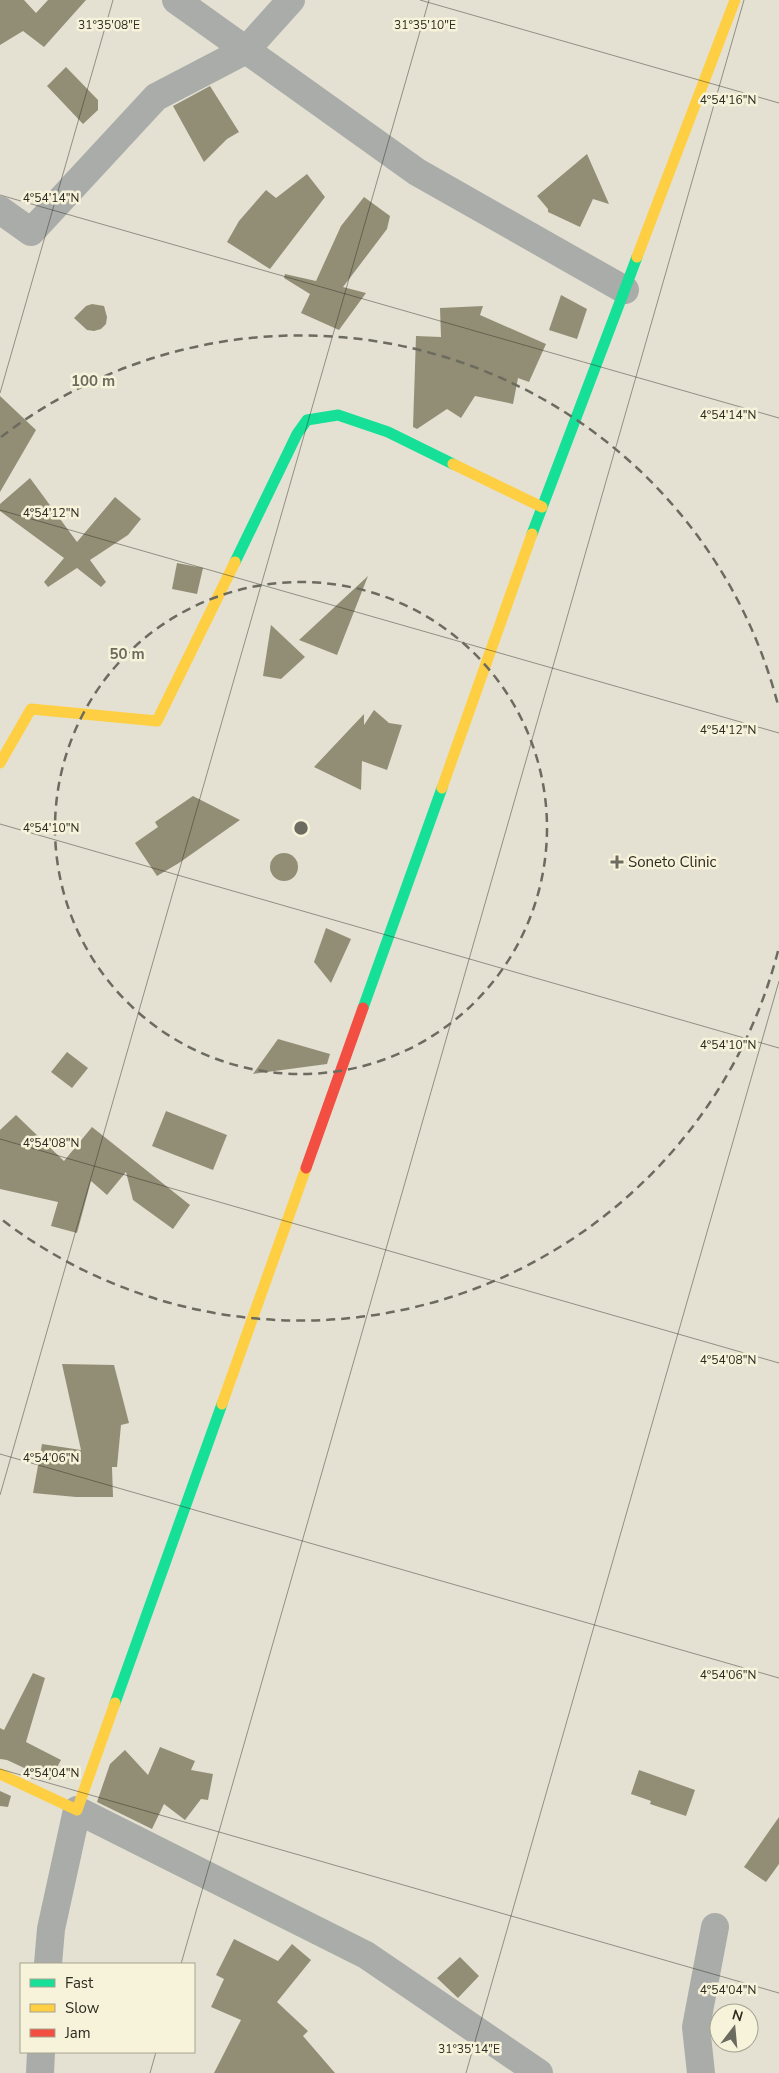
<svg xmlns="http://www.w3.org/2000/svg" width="779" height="2073" font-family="'Nunito Sans',sans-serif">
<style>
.building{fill:#928e76}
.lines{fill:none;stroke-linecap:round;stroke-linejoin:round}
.street{stroke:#aaaca9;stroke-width:28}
.fast{stroke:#16e098;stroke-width:11}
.slow{stroke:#ffcf43;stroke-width:11}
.jam{stroke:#f24e42;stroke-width:11}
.ticks{fill:none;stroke:#2c2b21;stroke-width:1;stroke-opacity:0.45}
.ring{fill:none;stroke:#6c6b5f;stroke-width:2.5;stroke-dasharray:9 6}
.poi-dot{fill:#6c6b5f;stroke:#f7f3da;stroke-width:2}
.labels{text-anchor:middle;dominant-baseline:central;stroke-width:5;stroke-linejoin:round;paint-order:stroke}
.poi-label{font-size:15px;fill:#2c2b21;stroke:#f7f3da;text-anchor:start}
.ticks-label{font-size:12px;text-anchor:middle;fill:#2c2b21;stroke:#f7f3da;stroke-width:5;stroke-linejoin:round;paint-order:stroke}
.centre{fill:#6c6b5f;stroke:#f7f3da;stroke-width:2.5}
.ring-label{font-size:15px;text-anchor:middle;font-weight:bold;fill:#6c6b5f;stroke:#f7f3da;stroke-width:5;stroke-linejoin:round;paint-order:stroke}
</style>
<rect width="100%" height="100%" fill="#e4e1d3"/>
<g class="building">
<polygon points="0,0 24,0 36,13 48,0 86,0 44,47 23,31 0,45"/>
<polygon points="66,67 98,100 98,110 83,124 47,86"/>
<polygon points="210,86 239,132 227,139 204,162 173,106"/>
<polygon points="587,154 609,204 593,199 580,227 548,212 548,209 537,196"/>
<polygon points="307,174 325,197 270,269 227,242 239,221 266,190 276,198"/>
<polygon points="364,197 390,216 387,229 343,287 366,293 339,330 301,313 310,294 284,278 285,274 316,281 341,226"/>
<polygon points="561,295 587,309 577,339 549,330"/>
<polygon points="92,304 104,306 107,317 106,324 101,329 94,331 87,330 74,318 86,306"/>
<polygon points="483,306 480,315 546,344 529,382 518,378 513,404 475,396 461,418 447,409 417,429 413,427 416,336 441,337 440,308"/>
<polygon points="0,396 36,430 0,492"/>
<polygon points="30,478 77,542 115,497 141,519 128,535 90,560 106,582 101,587 77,568 48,587 44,582 64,558 0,511 0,504"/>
<polygon points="177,563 203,568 197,594 172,589"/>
<polygon points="368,576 337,655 299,640 312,628"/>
<polygon points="271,625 305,657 281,679 263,676"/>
<polygon points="374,710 389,723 402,725 387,770 362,761 361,790 314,767 364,714 364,725"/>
<polygon points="193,796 240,820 179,863 157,876 135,843 158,827 155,822"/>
<circle cx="284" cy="867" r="14"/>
<polygon points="326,928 351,939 331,983 314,962"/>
<polygon points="278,1039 330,1054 327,1064 253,1074"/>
<polygon points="67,1052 88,1068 72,1088 51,1072"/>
<polygon points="166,1111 227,1135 213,1170 152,1146"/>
<polygon points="16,1115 64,1161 92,1127 190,1205 173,1229 133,1200 126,1172 107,1195 91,1181 77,1233 51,1226 58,1202 0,1189 0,1130"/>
<polygon points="62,1364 114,1365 129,1423 121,1425 117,1467 112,1467 113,1497 76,1497 33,1493 42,1444 81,1450"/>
<polygon points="33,1673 45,1678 26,1742 61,1760 50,1780 7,1760 0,1759 0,1728 4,1730"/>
<polygon points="160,1747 195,1761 191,1770 213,1774 208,1800 201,1799 185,1820 164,1804 152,1829 97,1802 110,1764 125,1750 148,1775"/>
<polygon points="639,1770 695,1790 686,1816 650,1804 651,1801 631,1794"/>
<polygon points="0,1791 11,1796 8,1807 0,1806"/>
<polygon points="779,1817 779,1864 766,1882 744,1867"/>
<polygon points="234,1939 278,1961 292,1944 311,1960 277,2002 308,2031 303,2036 335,2073 214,2073 241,2020 211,2007 224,1979 216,1975"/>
<polygon points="460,1957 479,1976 458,1998 437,1978"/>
</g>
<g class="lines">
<g class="street">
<polyline points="176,0 417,172 625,290"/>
<polyline points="0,210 31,232 156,97 246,50 291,0"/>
<polyline points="48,1964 51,1929 77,1810 366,1955 539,2073"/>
<polyline points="40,2073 41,2052"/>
<polyline points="701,2073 696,2027 715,1927"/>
</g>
<g class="fast">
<polyline points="532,534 637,257"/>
<polyline points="235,562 297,434 307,420 338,415 388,432 453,464"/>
<polyline points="363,1008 442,788"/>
<polyline points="115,1703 222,1404"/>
</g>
<g class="slow">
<polyline points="637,257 735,0"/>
<polyline points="453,464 542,507"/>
<polyline points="0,763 31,709 157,721 235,562"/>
<polyline points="442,788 532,534"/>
<polyline points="222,1404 306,1168"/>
<polyline points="0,1774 77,1810 115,1703"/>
</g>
<polyline class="jam" points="306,1168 363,1008"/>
</g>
<path class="ticks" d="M420,0L779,103M0,195L779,418M0,393L113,0M0,510L779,733M0,824L779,1048M0,1139L779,1363M0,1454L779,1678M0,1495L429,0M0,1769L779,1993M181,1964L744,0M150,2073L156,2052M466,2073L779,981"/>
<g class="ring">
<circle cx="301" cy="828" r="246"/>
<path d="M778 951A493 493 0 0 1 1 1219M1 437A493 493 0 0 1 778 705"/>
</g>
<path class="poi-dot" d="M614.5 854.5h5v5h5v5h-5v5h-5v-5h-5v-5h5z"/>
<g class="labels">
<g class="poi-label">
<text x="628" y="862">Soneto Clinic</text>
</g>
</g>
<g class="ticks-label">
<text x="109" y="29">31°35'08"E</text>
<text x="425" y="29">31°35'10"E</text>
<text x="728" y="104">4°54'16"N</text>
<text x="51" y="202">4°54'14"N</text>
<text x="728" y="419">4°54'14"N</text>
<text x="51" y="517">4°54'12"N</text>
<text x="728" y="734">4°54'12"N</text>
<text x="51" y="832">4°54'10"N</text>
<text x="728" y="1049">4°54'10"N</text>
<text x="51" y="1147">4°54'08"N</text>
<text x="728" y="1364">4°54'08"N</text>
<text x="51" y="1462">4°54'06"N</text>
<text x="728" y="1679">4°54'06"N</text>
<text x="51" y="1777">4°54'04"N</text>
<text x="728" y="1994">4°54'04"N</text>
<text x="469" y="2053">31°35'14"E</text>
</g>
<circle cx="301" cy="828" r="8" class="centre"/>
<g class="ring-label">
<text x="93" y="386">100 m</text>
<text x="127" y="659">50 m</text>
</g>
<rect x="20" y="1963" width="175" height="90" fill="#f7f3da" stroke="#a6a390"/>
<rect x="30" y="1979" width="25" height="8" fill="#16e098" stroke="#a6a390"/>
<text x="65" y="1988" font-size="15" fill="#2c2b21">Fast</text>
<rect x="30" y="2004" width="25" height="8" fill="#ffcf43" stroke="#a6a390"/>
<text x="65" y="2013" font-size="15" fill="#2c2b21">Slow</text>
<rect x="30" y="2029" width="25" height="8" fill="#f24e42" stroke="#a6a390"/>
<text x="65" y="2038" font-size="15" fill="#2c2b21">Jam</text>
<g transform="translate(734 2028) rotate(16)"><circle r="24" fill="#f7f3da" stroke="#a6a390"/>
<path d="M0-4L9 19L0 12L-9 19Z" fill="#6c6b5f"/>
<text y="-8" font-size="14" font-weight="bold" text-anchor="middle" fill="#2c2b21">N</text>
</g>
</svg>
